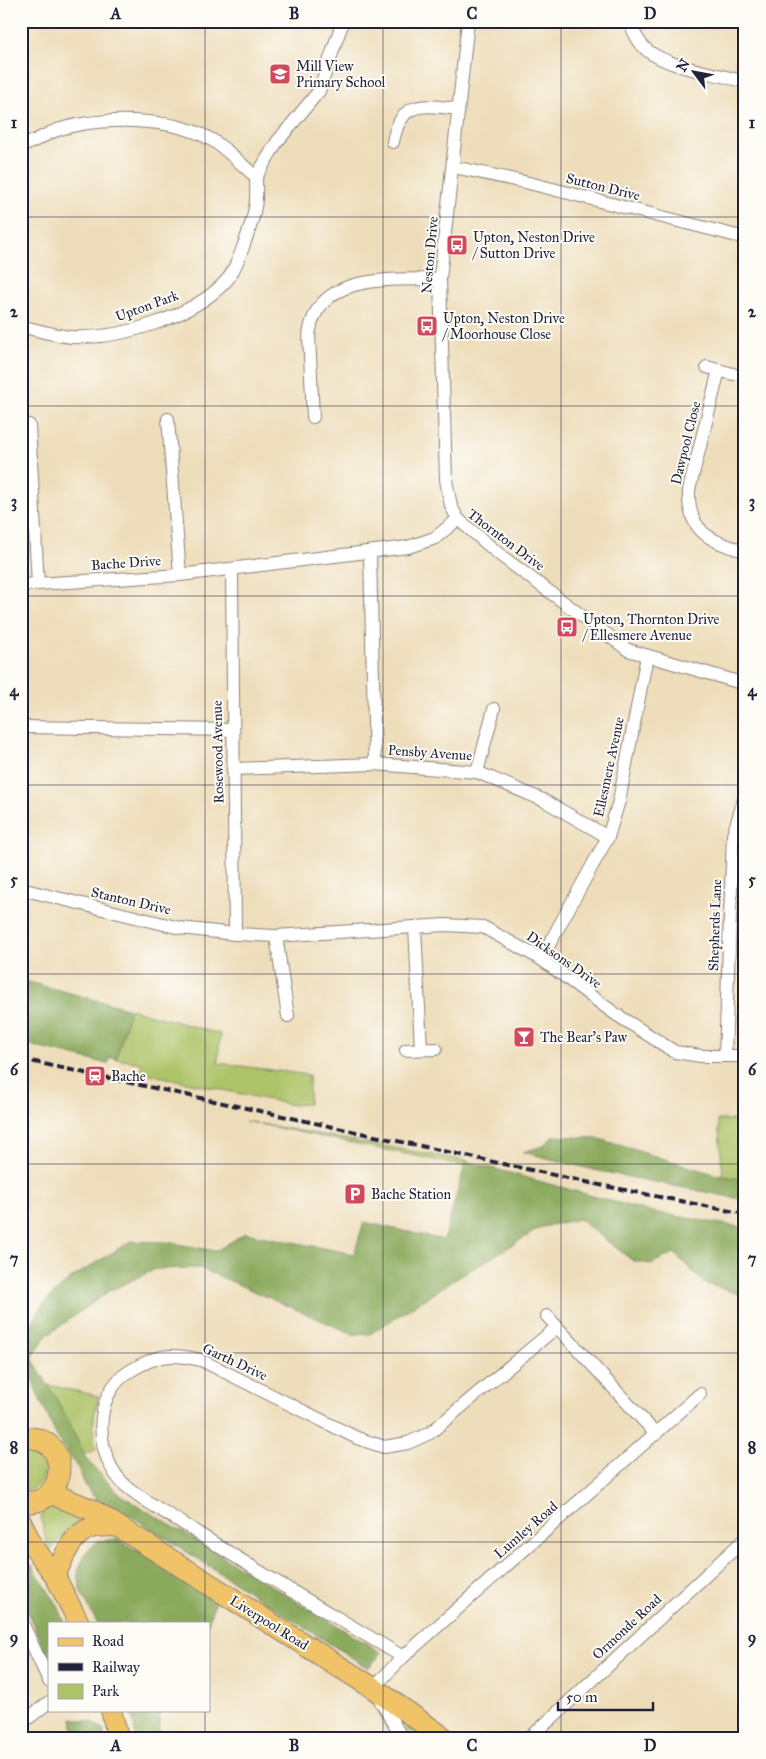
<svg xmlns="http://www.w3.org/2000/svg" width="766" height="1759" font-family="'IM FELL Great Primer',serif">
<style>
.green{fill:#aec368;stroke:#687252}
.forest{fill:#8aa95c;stroke:#56664c}
.lines{fill:none;stroke-linecap:round;stroke-linejoin:round}
.minor-casing{stroke:#88807a;stroke-width:14}
.primary-casing{stroke:#88807a;stroke-width:22}
.trunk-casing{stroke:#88807a;stroke-width:23}
.minor{stroke:#fff;stroke-width:12}
.primary{stroke:#f1c369;stroke-width:20}
.trunk{stroke:#f1c369;stroke-width:21}
.rail{stroke:#22223b;stroke-width:4;stroke-dasharray:8 4;stroke-linecap:butt}
.grid{fill:none;stroke:#22223b;stroke-width:1;stroke-opacity:0.55}
.labels{text-anchor:middle;dominant-baseline:central;stroke-width:4;stroke-linejoin:round;paint-order:stroke}
.poi-label{font-size:14px;fill:#22223b;stroke:#fdfcf7;text-anchor:start}
.street-label{font-size:14px;fill:#22223b;stroke:#fdfcf7}
.neatline{fill:none;stroke:#22223b;stroke-width:2}
.grid-label{font-size:16px;text-anchor:middle;font-weight:bold;fill:#22223b}
</style>
<rect width="100%" height="100%" fill="#fdfcf7"/>
<filter id="ink" filterUnits="userSpaceOnUse"><feTurbulence type="fractalNoise" baseFrequency=".02" numOctaves="2"/><feDisplacementMap in="SourceGraphic" scale="10" xChannelSelector="R" yChannelSelector="G"/><feConvolveMatrix kernelMatrix="1 2 1 2 8 2 1 2 1" color-interpolation-filters="sRGB"/></filter>
<filter id="wash" filterUnits="userSpaceOnUse"><feTurbulence type="fractalNoise" baseFrequency=".0096" numOctaves="4" result="noise"/><feDisplacementMap in="SourceGraphic" scale="20" xChannelSelector="R" yChannelSelector="G"/><feGaussianBlur stdDeviation="1.12" result="paint"/><feColorMatrix in="noise" values="0 0 0 0 0 0 0 0 0 0 0 0 0 0 0 0 0 1.4 0 .05"/><feComposite in="paint" operator="in"/></filter>
<g filter="url(#wash)">
<rect width="100%" height="100%" fill="#eeddba"/>
<g class="green">
<polygon points="130,1009 220,1034 218,1063 309,1075 309,1104 292,1105 140,1072 142,1063 116,1059"/>
<polygon points="718,1120 745,1120 745,1180 723,1176"/>
<polygon points="245,1121 466,1161 464,1166"/>
<path d="M48,1385L99,1396C93,1413 92,1432 96,1450L84,1454Z"/>
<polygon points="27,1450 40,1455 46,1468 42,1482 30,1490 21,1489 21,1451"/>
<polygon points="48,1503 85,1517 67,1529 49,1553 41,1518"/>
<polygon points="408,1724 430,1738 407,1738 404,1732"/>
</g>
<g class="forest">
<polygon points="21,980 130,1009 116,1059 110,1057 108,1064 40,1048 21,1041"/>
<polygon points="553,1136 596,1138 717,1175 745,1180 745,1200 594,1170 523,1152 543,1146"/>
<polygon points="466,1161 647,1211 745,1228 745,1296 704,1283 674,1253 650,1264 633,1261 579,1219 542,1227 446,1285 370,1334 353,1334 200,1268 156,1269 109,1291 45,1337 32,1358 57,1400 87,1460 119,1494 382,1653 368,1668 131,1516 116,1518 101,1506 85,1485 78,1468 57,1437 37,1393 22,1350 27,1332 43,1304 70,1279 131,1241 166,1242 216,1251 245,1233 354,1254 364,1222 444,1240"/>
<polygon points="116,1539 170,1568 216,1598 208,1623 97,1623 80,1590 78,1570 86,1552 98,1541"/>
<polygon points="21,1549 58,1606 65,1623 49,1623 49,1659 21,1598"/>
<polygon points="131,1710 159,1710 160,1738 136,1738"/>
<polygon points="72,1718 94,1723 104,1730 104,1738 74,1738"/>
</g>
</g>
<g filter="url(#ink)">
<g class="lines">
<g class="minor-casing">
<g id="minor">
<polyline points="468,21 440,279 446,480 451,506 458,519 500,555 628,650 745,684"/>
<path d="M629,21C634,32 638,43 648,51C675,70 714,72 745,82"/>
<path d="M393,142C401,99 423,105 458,109"/>
<path d="M21,147C32,142 42,137 52,132C95,116 172,116 212,140C228,150 242,165 256,177C256,186 257,198 255,207C253,222 236,271 226,281C193,317 121,339 73,337C56,336 37,330 21,326"/>
<polyline points="454,167 529,183 745,238"/>
<polyline points="256,177 277,142 319,91 343,21"/>
<polyline points="707,367 733,374"/>
<path d="M719,370L689,490C687,530 709,542 745,551"/>
<path d="M313,417C312,397 311,377 310,356C310,348 308,338 310,329C322,271 395,281 440,279"/>
<polyline points="168,419 180,575"/>
<polyline points="29,425 38,584"/>
<polyline points="370,553 375,764"/>
<polyline points="232,569 235,934"/>
<polyline points="21,585 180,575 408,547 435,538 458,519"/>
<polyline points="21,727 233,730"/>
<polyline points="233,769 375,764 477,772 543,800 608,837"/>
<polyline points="477,772 494,709"/>
<polyline points="21,889 180,928 235,934 276,936 445,925 483,927 541,959 614,1013 675,1052 701,1056 745,1056"/>
<polyline points="415,927 421,1049"/>
<polyline points="276,936 288,1016"/>
<polyline points="541,959 608,837 619,801 647,656"/>
<polyline points="406,1050 436,1049"/>
<polyline points="725,1056 733,835 745,796"/>
<polyline points="547,1316 656,1434"/>
<polyline points="21,1620 49,1681"/>
<path d="M403,1657C333,1615 261,1574 193,1530C171,1515 146,1503 126,1486C94,1458 91,1394 130,1371C158,1354 170,1353 201,1360L357,1438L384,1447L408,1443L430,1433L557,1327"/>
<polyline points="21,1724 49,1702"/>
<polyline points="402,1738 373,1688 403,1657 700,1394"/>
<polyline points="530,1738 745,1539"/>
</g>
</g>
<g class="primary-casing">
<g id="primary">
<polyline points="21,1522 33,1546 55,1576 79,1623"/>
<path d="M55,1576C63,1559 71,1534 91,1528C98,1526 107,1526 115,1526"/>
<polyline points="111,1710 118,1738"/>
</g>
</g>
<g class="trunk-casing">
<g id="trunk">
<path d="M21,1438C76,1432 67,1512 21,1501"/>
<polyline points="50,1493 92,1510 373,1688 444,1738"/>
</g>
</g>
<use href="#minor" class="minor"/>
<use href="#primary" class="primary"/>
<use href="#trunk" class="trunk"/>
<polyline class="rail" points="21,1059 595,1184 745,1214"/>
</g>
</g>
<path class="grid" d="M205,21V1623M383,21V1738M561,21V1738M21,217H745M21,406H745M21,596H745M21,785H745M21,974H745M21,1164H745M21,1353H745M21,1542H745M205,1710V1738"/>
<defs>
<g id="school-square" transform="scale(1.125)"><rect x="-9" y="-9" width="18" height="18" rx="4" fill="#d1495b" stroke="#fdfcf7"/><path d="M0-5L7-2L0 1L-7-2ZM-4 1L0 2.5L4 1V4Q0 6-4 4Z" fill="#fff"/></g>
<g id="bus-square" transform="scale(1.125)"><rect x="-9" y="-9" width="18" height="18" rx="4" fill="#d1495b" stroke="#fdfcf7"/><path d="M-5-6H5V4H4V6H2V4H-2V6H-4V4H-5ZM-3.5-4V0h7V-4ZM-3.5 1.2v1.5H-2V1.2ZM2 1.2v1.5H3.5V1.2Z" fill="#fff"/></g>
<g id="bar-square" transform="scale(1.125)"><rect x="-9" y="-9" width="18" height="18" rx="4" fill="#d1495b" stroke="#fdfcf7"/><path d="M-6-5H6L.8 .8V4.5H3.5V6h-7V4.5H-.8V.8Z" fill="#fff"/></g>
<g id="station-square" transform="scale(1.125)"><rect x="-9" y="-9" width="18" height="18" rx="4" fill="#d1495b" stroke="#fdfcf7"/><path d="M-3-6H3Q5-6 5-4V2Q5 4 3 4L4.5 6H3L1.5 4h-3L-3 6H-4.5L-3 4Q-5 4-5 2V-4Q-5-6-3-6ZM-3.5-4v3h7v-3ZM-3.5 1v1.5H-2V1ZM2 1v1.5H3.5V1Z" fill="#fff"/></g>
<g id="parking-square" transform="scale(1.125)"><rect x="-9" y="-9" width="18" height="18" rx="4" fill="#d1495b" stroke="#fdfcf7"/><path d="M-3.5-5.5H1a3.5 3.5 0 0 1 0 7H-1V5.5H-3.5ZM-1-3.4V-.6H.8a1.4 1.4 0 0 0 0-2.8Z" fill="#fff"/></g>
</defs>
<g fill-rule="evenodd">
<use href="#school-square" x="280" y="74"/>
<use href="#bus-square" x="457" y="245"/>
<use href="#bus-square" x="427" y="326"/>
<use href="#bus-square" x="567" y="627"/>
<use href="#bar-square" x="524" y="1037"/>
<use href="#station-square" x="95" y="1076"/>
<use href="#parking-square" x="355" y="1194"/>
</g>
<g class="labels">
<g class="poi-label">
<text x="296" y="66">Mill View<tspan x="296" dy="16">Primary School</tspan></text>
<text x="473" y="237">Upton, Neston Drive<tspan x="473" dy="16">/ Sutton Drive</tspan></text>
<text x="443" y="318">Upton, Neston Drive<tspan x="443" dy="16">/ Moorhouse Close</tspan></text>
<text x="583" y="619">Upton, Thornton Drive<tspan x="583" dy="16">/ Ellesmere Avenue</tspan></text>
<text x="540" y="1037">The Bear's Paw</text>
<text x="111" y="1076">Bache</text>
<text x="371" y="1194">Bache Station</text>
</g>
<g class="street-label">
<text transform="translate(603 187) rotate(14)">Sutton Drive</text>
<text transform="translate(430 255) rotate(-85)">Neston Drive</text>
<text transform="translate(147 306) rotate(-20)">Upton Park</text>
<text transform="translate(686 443) rotate(-76)">Dawpool Close</text>
<text transform="translate(506 540) rotate(37)">Thornton Drive</text>
<text transform="translate(126 563) rotate(-4)">Bache Drive</text>
<text transform="translate(218 752) rotate(-91)">Rosewood Avenue</text>
<text transform="translate(430 753) rotate(4)">Pensby Avenue</text>
<text transform="translate(609 767) rotate(-78)">Ellesmere Avenue</text>
<text transform="translate(131 901) rotate(13)">Stanton Drive</text>
<text transform="translate(715 925) rotate(-88)">Shepherds Lane</text>
<text transform="translate(564 960) rotate(35)">Dicksons Drive</text>
<text transform="translate(235 1362) rotate(25)">Garth Drive</text>
<text transform="translate(526 1530) rotate(-41)">Lumley Road</text>
<text transform="translate(269 1623) rotate(32)">Liverpool Road</text>
<text transform="translate(627 1627) rotate(-43)">Ormonde Road</text>
</g>
</g>
<rect width="766" height="1759" fill="none" stroke="#fdfcf7" stroke-width="55"/>
<rect x="48" y="1622" width="162" height="90" fill="#fdfcf7" stroke="#a5a5ac"/>
<rect x="58" y="1638" width="25" height="8" fill="#f1c369" stroke="#a5a5ac"/>
<text x="92" y="1646" font-size="15" fill="#22223b">Road</text>
<rect x="58" y="1663" width="25" height="8" fill="#22223b" stroke="#a5a5ac"/>
<text x="92" y="1672" font-size="15" fill="#22223b">Railway</text>
<rect x="58" y="1684" width="25" height="15" fill="#aec368" stroke="#a5a5ac"/>
<text x="92" y="1696" font-size="15" fill="#22223b">Park</text>
<g transform="translate(694 72) rotate(302)" stroke="#fdfcf7" stroke-width="4" paint-order="stroke">
<path d="M0-4L9 19L0 12L-9 19Z" fill="#22223b"/>
<text y="-8" font-size="14" font-weight="bold" text-anchor="middle" fill="#22223b">N</text>
</g>
<path d="M558 1702v8h95v-8" fill="none" stroke="#22223b" stroke-width="2.5"/>
<text x="566" y="1702" font-size="15" fill="#22223b" stroke="#fdfcf7" stroke-width="4" paint-order="stroke">50 m</text>
<rect x="28" y="28" width="710" height="1704" class="neatline"/>
<g class="grid-label">
<text x="116" y="19">A</text>
<text x="294" y="19">B</text>
<text x="472" y="19">C</text>
<text x="650" y="19">D</text>
<text x="14" y="128">1</text>
<text x="752" y="128">1</text>
<text x="14" y="317">2</text>
<text x="752" y="317">2</text>
<text x="14" y="507">3</text>
<text x="752" y="507">3</text>
<text x="14" y="696">4</text>
<text x="752" y="696">4</text>
<text x="14" y="885">5</text>
<text x="752" y="885">5</text>
<text x="14" y="1075">6</text>
<text x="752" y="1075">6</text>
<text x="14" y="1264">7</text>
<text x="752" y="1264">7</text>
<text x="14" y="1453">8</text>
<text x="752" y="1453">8</text>
<text x="14" y="1643">9</text>
<text x="752" y="1643">9</text>
<text x="116" y="1751">A</text>
<text x="294" y="1751">B</text>
<text x="472" y="1751">C</text>
<text x="650" y="1751">D</text>
</g>
</svg>
